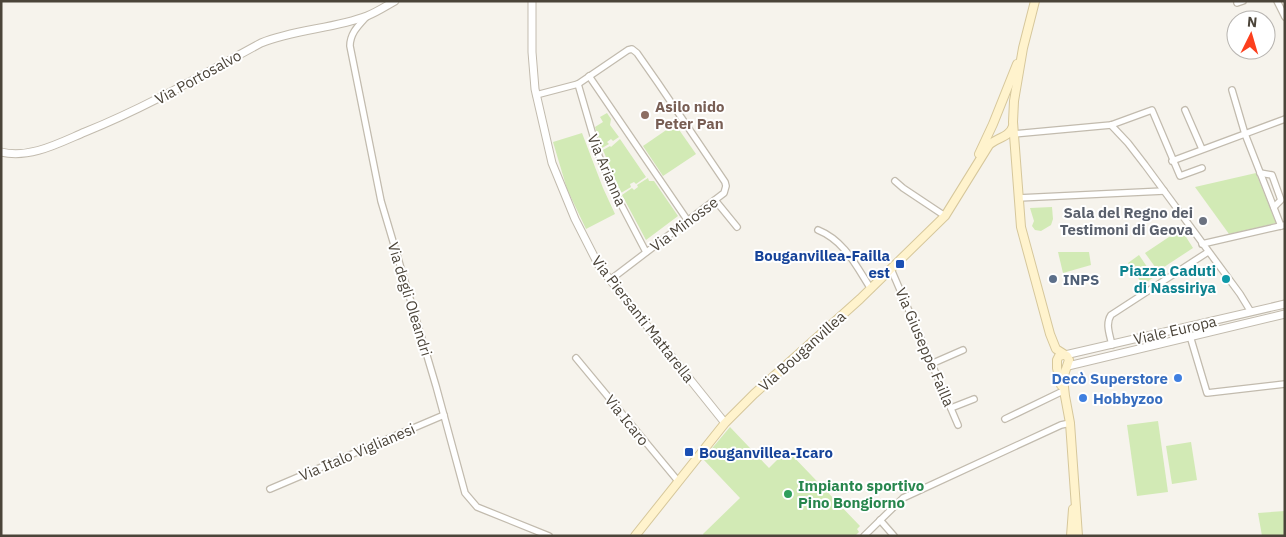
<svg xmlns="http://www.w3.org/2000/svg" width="1286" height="537" font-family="'IBM Plex Sans',sans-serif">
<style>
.green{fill:#d2eab5}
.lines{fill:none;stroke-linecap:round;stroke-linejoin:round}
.minor-casing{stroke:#c2bbae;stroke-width:8}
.tertiary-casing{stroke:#c2bbae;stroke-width:9}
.secondary-casing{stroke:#d6c79b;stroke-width:10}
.minor{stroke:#fff;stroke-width:5.5}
.tertiary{stroke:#fff;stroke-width:7}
.secondary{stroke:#fff3cd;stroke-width:8}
.education-dot{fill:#8d6e63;stroke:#fff;stroke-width:2}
.worship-dot{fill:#6b7280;stroke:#fff;stroke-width:2}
.transit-dot{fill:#1a4fb4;stroke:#fff;stroke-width:2}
.service-dot{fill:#5c6f8a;stroke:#fff;stroke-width:2}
.culture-dot{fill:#0f9aa8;stroke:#fff;stroke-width:2}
.shop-dot{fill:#3f7fe0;stroke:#fff;stroke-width:2}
.leisure-dot{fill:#2e9e5b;stroke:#fff;stroke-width:2}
.labels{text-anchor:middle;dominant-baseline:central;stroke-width:4;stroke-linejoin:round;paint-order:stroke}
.street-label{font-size:15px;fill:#4b4439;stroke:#fff}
.education-label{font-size:15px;font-weight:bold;fill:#785e54;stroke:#fff;text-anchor:start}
.worship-label{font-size:15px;font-weight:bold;fill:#5b616d;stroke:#fff;text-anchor:end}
.transit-label{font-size:15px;font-weight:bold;fill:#164399;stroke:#fff;text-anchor:end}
.culture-label{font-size:15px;font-weight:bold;fill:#0d838f;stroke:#fff;text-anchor:end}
.service-label{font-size:15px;font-weight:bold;fill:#4e5e75;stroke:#fff;text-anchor:start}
.shop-label{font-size:15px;font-weight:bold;fill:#366cbe;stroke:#fff;text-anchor:end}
.leisure-label{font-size:15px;font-weight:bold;fill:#27864d;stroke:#fff;text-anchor:start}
</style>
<rect width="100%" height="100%" fill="#f6f3ec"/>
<g class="green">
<polygon points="607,113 611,119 610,125 619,137 613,141 611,139 607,142 609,144 602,148 595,127 603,122 600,117"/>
<polygon points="675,124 696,154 663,176 643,146"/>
<polygon points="582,133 603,188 615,214 586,229 567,189 553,142"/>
<polygon points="620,139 646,177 636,184 634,182 630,184 631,187 621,193 603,150 610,146 611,147"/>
<polygon points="1256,173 1276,223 1229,234 1195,187"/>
<polygon points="648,178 649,181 654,181 678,216 646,240 622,195 632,188 634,190 638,187 637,185"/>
<polygon points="1052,207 1053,219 1051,225 1041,231 1035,230 1032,226 1034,221 1030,208"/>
<polygon points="1181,229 1193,248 1158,271 1145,253"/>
<polygon points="1058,252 1089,252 1091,265 1063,273"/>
<polygon points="1139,255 1154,277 1143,285 1128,263"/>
<polygon points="1158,421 1168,492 1137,496 1127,425"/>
<polygon points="730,427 769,468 787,450 860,526 857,529 859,532 855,536 704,536 703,534 740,498 703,459"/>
<polygon points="1191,442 1197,480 1172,484 1166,446"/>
<polygon points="1285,511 1285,536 1262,536 1258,513"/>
</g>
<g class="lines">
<g class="minor-casing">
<g id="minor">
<polyline points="1277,1 1285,17"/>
<polyline points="1237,3 1243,1"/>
<path d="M367,16C359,25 350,33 350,46L381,201L436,386L465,493L477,507L549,536"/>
<polyline points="589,76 688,221"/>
<polyline points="578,84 599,156 614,191 646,252"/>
<polyline points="1232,90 1245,134 1281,226"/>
<polyline points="536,95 578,84 628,50 632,49 637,53 658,83 725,182 726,186 724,193 610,280"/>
<polyline points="1185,110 1202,149"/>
<polyline points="1111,125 1128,143 1145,165 1240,294 1251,312"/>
<polyline points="1014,134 1111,125 1152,110 1180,176 1202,168"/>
<polyline points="1172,161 1285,119"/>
<polyline points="1260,173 1272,175 1281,200 1274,207"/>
<polyline points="895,181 903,188 945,216"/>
<polyline points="1018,198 1164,191"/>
<polyline points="715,200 737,227"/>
<path d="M818,230C845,241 856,266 871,289"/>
<polyline points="1202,244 1285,225"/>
<polyline points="891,269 958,425"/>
<polyline points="1190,336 1207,393 1285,384"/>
<path d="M1112,345C1110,335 1105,324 1111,315L1208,252"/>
<polyline points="576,358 678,481"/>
<polyline points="931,364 963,350"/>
<polyline points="951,408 974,399"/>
<polyline points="1005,419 1063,391"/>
<polyline points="270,489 444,415"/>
<polyline points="880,520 894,536"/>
<polyline points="864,536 903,498 1061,425 1070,423"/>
</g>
</g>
<g class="tertiary-casing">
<g id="tertiary">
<polyline points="532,1 532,52 535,89 552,163 575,219 599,266 725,423"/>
<path d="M1,152C30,159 59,143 85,132C147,107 202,75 261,43C295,29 333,29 367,16C377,12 386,6 395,1"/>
<polyline points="1065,355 1285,304"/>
<polyline points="1068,366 1285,314"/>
</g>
</g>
<g class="secondary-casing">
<g id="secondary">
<polyline points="1035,1 1023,48 1014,101 1013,122 1021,227 1050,334 1056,349 1067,356 1069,360 1063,378 1065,396 1070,423 1078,536"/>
<polyline points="979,154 993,124 1017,64"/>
<polyline points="1061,385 1057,368 1057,360 1059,356 1063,355"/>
<path d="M635,536L725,423L754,394L860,299L945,216L989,145C996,138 1010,137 1013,126"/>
<polyline points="1071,536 1073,509"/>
</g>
</g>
<use href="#minor" class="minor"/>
<use href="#tertiary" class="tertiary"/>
<use href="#secondary" class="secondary"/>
</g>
<circle class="education-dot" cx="645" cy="115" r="5"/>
<circle class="worship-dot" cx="1203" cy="221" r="5"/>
<g class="transit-dot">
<rect x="895" y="259" width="10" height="10" rx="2.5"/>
<rect x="684" y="447" width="10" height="10" rx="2.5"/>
</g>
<circle class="service-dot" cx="1053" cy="279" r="5"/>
<circle class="culture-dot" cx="1226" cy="279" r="5"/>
<g class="shop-dot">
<circle cx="1178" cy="378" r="5"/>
<circle cx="1083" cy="398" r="5"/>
</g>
<circle class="leisure-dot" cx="788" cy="494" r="5"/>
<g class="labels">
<g class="street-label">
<text transform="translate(198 77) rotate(-29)">Via Portosalvo</text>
<text transform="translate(607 170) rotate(67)">Via Arianna</text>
<text transform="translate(684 224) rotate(-37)">Via Minosse</text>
<text transform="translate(410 299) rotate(73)">Via degli Oleandri</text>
<text transform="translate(643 319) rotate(52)">Via Piersanti Mattarella</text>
<text transform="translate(1175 330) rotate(-13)">Viale Europa</text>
<text transform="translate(925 347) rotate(67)">Via Giuseppe Failla</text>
<text transform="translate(802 351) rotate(-42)">Via Bouganvillea</text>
<text transform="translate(627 420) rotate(51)">Via Icaro</text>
<text transform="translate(357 452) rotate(-23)">Via Italo Viglianesi</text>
</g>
<g class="education-label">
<text x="655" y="106">Asilo nido<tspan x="655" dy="17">Peter Pan</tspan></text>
</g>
<g class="worship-label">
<text x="1193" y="212">Sala del Regno dei<tspan x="1193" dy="17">Testimoni di Geova</tspan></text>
</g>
<g class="transit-label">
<text x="890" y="255">Bouganvillea-Failla<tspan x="890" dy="17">est</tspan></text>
<text x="699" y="452" text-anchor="start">Bouganvillea-Icaro</text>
</g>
<g class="culture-label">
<text x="1216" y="270">Piazza Caduti<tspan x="1216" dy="17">di Nassiriya</tspan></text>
</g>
<g class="service-label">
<text x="1063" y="279">INPS</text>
</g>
<g class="shop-label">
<text x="1168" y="378">Decò Superstore</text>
<text x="1093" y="398" text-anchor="start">Hobbyzoo</text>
</g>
<g class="leisure-label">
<text x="798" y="485">Impianto sportivo<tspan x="798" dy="17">Pino Bongiorno</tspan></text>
</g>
</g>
<rect width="1286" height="537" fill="none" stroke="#4b4439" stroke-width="5"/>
<g transform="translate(1251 35) rotate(5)"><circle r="24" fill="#ffffff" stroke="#b7b4b0"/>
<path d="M0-4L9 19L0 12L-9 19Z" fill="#fc3f1d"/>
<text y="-8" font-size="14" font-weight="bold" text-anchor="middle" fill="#4b4439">N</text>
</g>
</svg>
